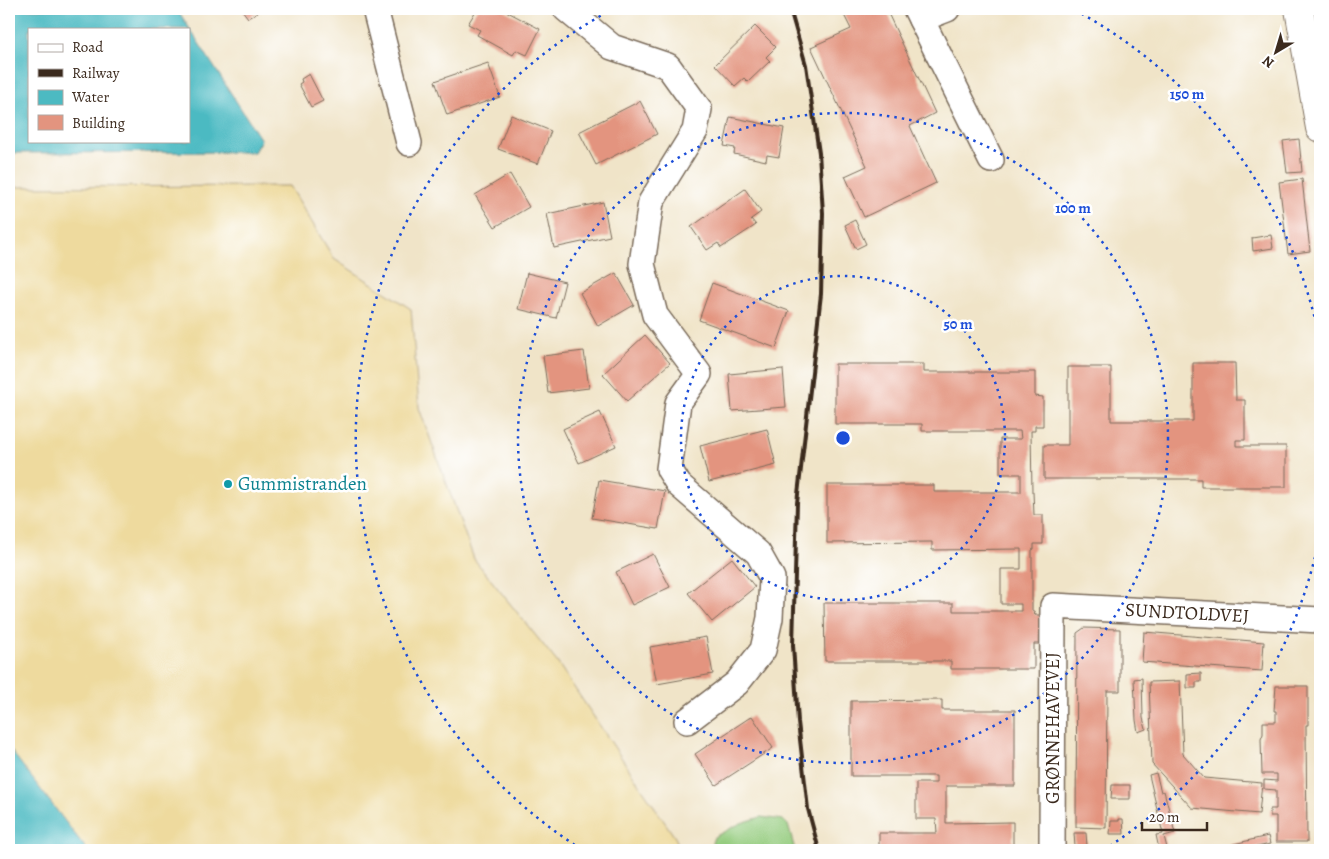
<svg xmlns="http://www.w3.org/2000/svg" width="1329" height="859" font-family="Alegreya,serif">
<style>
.green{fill:#95cc7f;stroke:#687b4e}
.sand{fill:#eeda9e;stroke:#94825e}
.water{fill:#4cbac2;stroke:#447270;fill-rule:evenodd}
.building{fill:#e3947f}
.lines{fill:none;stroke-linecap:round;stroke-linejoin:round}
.minor-casing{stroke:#7a6b5a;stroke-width:28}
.major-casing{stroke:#7a6b5a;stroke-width:30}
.minor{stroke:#fff;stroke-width:25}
.major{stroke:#fff;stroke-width:28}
.rail{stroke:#3b2a1e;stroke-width:4}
.ring{fill:none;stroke:#1d4ed8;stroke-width:2.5;stroke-dasharray:2.5 5}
.culture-dot{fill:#0f9aa8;stroke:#fff;stroke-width:2}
.labels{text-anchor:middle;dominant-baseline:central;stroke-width:5;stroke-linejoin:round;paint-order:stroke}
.culture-label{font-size:19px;fill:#0d838f;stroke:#fff;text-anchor:start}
.street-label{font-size:19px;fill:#3b2a1e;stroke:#fff}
.centre{fill:#1d4ed8;stroke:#fff;stroke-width:2.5}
.ring-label{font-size:15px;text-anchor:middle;font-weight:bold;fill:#1d4ed8;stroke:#fff;stroke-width:5;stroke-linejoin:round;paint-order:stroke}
</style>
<rect width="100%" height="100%" fill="#fff"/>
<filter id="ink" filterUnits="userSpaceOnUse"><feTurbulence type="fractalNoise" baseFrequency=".02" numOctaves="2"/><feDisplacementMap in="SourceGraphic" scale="10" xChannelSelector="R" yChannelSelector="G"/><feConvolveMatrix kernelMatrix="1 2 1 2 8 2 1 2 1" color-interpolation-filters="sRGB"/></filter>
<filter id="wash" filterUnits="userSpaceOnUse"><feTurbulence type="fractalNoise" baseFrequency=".0096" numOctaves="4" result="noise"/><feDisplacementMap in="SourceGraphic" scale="20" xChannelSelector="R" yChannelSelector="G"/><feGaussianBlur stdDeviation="1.12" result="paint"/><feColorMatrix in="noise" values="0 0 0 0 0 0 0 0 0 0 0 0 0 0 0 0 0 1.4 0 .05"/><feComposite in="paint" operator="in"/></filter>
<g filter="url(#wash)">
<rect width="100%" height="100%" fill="#f0e4c8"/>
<polygon class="green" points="761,817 783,820 788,825 795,850 714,850 712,843 714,837 741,823"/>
<polygon class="sand" points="290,186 334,259 411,309 419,408 474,559 557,662 676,839 680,850 87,850 9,748 9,187"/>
<g class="water">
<path d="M9,9H177L261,140L254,152L9,153ZM29,29H189V141H29Z"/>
<polygon points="9,748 87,850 9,850"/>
</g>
<g id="blocks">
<g class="building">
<polygon points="243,9 263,9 248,18 242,10"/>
<polygon points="477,9 502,9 540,29 527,55 516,50 513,55 477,35 480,30 468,24"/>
<polygon points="841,9 886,9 935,113 910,126 936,183 864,217 845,176 867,166 811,47 851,29"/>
<polygon points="755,26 776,47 766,57 770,61 748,82 744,78 735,86 715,65"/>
<polygon points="488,63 500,97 447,115 435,81"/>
<polygon points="309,74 323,101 311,107 299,84 302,82 301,79"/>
<polygon points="640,101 657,134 596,165 579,132"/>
<polygon points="511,115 551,131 538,164 498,149"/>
<polygon points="730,117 784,128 779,157 767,155 766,161 734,154 735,148 724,146"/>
<polygon points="1299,139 1302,172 1287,173 1283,141"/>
<polygon points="510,174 529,207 495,227 475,195"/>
<polygon points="1302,179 1310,251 1288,254 1279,182"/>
<polygon points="745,189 761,212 751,219 756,225 721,248 718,243 707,250 691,227"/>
<polygon points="603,202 610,236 554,248 547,214"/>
<polygon points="855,220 866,244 856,249 845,225"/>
<polygon points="1271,235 1273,248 1253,251 1252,238"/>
<polygon points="527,273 565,282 556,318 518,309"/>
<polygon points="616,273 634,305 598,326 580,293"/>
<polygon points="712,283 789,311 776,348 699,320"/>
<polygon points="645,335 670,363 627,401 603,374"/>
<polygon points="584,351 589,388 548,393 543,356"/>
<polygon points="1193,363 1235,363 1236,400 1245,400 1245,440 1236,440 1236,446 1286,446 1286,487 1201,487 1201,479 1044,479 1044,445 1068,445 1068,367 1111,367 1111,421 1193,421"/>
<polygon points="835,364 924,364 924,372 1035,372 1035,396 1043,397 1043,426 1035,426 1035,431 1031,431 1032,492 1033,492 1034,515 1043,515 1043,544 1034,544 1034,549 1032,550 1032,611 1034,611 1035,615 1044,615 1044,644 1034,644 1034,669 951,669 951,661 825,661 824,603 953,603 953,611 1021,611 1021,604 1001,604 1001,569 1021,569 1021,549 932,550 932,542 827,543 827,485 934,485 934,492 1021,492 1021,474 1000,474 1000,439 1021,439 1020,431 922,431 922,424 835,424"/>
<polygon points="783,369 786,407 732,411 729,374"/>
<polygon points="600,412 616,446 579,463 563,429"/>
<polygon points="767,429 776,465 709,482 700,446"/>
<polygon points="599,480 665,491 658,529 592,518"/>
<polygon points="653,554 670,587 632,605 616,572"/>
<polygon points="732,558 755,587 712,622 688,593"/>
<polygon points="1084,628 1120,629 1120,691 1107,691 1106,828 1076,827 1077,633"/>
<polygon points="1144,632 1264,642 1262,671 1142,662"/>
<polygon points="706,637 713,674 657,684 650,647"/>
<polygon points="1201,673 1201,682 1196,682 1196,688 1187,688 1187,674"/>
<polygon points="1142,678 1143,718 1146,729 1138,732 1136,720 1134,679"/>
<polygon points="1180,681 1183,754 1204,778 1262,783 1259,814 1192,808 1152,764 1149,682"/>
<polygon points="1276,686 1308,686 1308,725 1306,725 1307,842 1276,842 1276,816 1270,816 1270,809 1276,809 1276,790 1264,789 1264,780 1277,781 1277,774 1262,774 1261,739 1263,734 1263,722 1276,722 1276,711 1274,711"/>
<polygon points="942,700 942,710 1015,710 1015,786 946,786 946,823 1013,822 1013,850 879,850 879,833 937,833 936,819 916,819 916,783 936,783 936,776 851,776 851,701"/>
<polygon points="752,716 773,748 716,785 695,754"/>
<polygon points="1156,773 1161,792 1164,791 1175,833 1164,836 1167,848 1159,849 1156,835 1163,834 1149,775"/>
<polygon points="1112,785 1130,785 1130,799 1111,799"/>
<polygon points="1119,819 1123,819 1124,834 1110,834 1111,821 1119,821"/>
<polygon points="1074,833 1086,833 1087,846 1075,847"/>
<polygon points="1268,836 1270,844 1244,850 1226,850 1225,846"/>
</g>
</g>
</g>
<g filter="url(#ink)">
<use href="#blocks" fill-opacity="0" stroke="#7a6b5a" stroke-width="1"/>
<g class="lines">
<g class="minor-casing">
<g id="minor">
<polyline points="375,9 409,143"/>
<polyline points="566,9 612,47 668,66 699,109 695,131 651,202 642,264 655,315 699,374 678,403 669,469 679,485 758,553 772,578 770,618 763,650 737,683 687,721"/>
<polyline points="916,9 991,160"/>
<polyline points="921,19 947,9"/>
<polyline points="1052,850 1053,606 1320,620"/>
</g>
</g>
<g class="major-casing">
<polyline id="major" points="1299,9 1320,128"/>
</g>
<use href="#minor" class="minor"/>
<use href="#major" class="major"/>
<polyline class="rail" points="790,9 806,65 819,153 823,213 821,294 797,503 793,645 798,722 808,809 819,850"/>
</g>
</g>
<g class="ring">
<circle cx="843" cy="438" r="162"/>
<circle cx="843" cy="438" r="325"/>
<path d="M1320 535A487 487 0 0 1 1105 849M581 849A487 487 0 0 1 611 10M1075 10A487 487 0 0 1 1320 341"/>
</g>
<circle class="culture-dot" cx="228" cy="484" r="5"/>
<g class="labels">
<g class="culture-label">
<text x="238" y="484">Gummistranden</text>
</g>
<g class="street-label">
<text transform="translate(1187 613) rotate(3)">SUNDTOLDVEJ</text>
<text transform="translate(1053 728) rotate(-90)">GRØNNEHAVEVEJ</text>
</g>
</g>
<circle cx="843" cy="438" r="8" class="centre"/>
<g class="ring-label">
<text x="1187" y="99">150 m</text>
<text x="1073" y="213">100 m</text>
<text x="958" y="329">50 m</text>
</g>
<rect width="1329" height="859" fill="none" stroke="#fff" stroke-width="30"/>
<rect x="28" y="28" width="162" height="115" fill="#ffffff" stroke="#b1aaa5"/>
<rect x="38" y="44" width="25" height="8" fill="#ffffff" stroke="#b1aaa5"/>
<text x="72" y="52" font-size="15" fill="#3b2a1e">Road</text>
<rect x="38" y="69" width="25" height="8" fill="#3b2a1e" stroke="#b1aaa5"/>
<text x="72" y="78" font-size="15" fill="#3b2a1e">Railway</text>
<rect x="38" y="90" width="25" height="15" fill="#4cbac2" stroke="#b1aaa5"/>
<text x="72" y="102" font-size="15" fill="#3b2a1e">Water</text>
<rect x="38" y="115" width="25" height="15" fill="#e3947f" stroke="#b1aaa5"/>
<text x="72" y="128" font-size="15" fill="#3b2a1e">Building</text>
<g transform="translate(1276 52) rotate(218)" stroke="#ffffff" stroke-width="4" paint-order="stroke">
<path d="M0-4L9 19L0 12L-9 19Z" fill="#3b2a1e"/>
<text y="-8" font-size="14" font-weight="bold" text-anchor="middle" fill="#3b2a1e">N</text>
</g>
<path d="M1142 822v8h65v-8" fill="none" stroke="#3b2a1e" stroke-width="2.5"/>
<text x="1149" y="822" font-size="15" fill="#3b2a1e" stroke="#ffffff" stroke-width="4" paint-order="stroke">20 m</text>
</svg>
